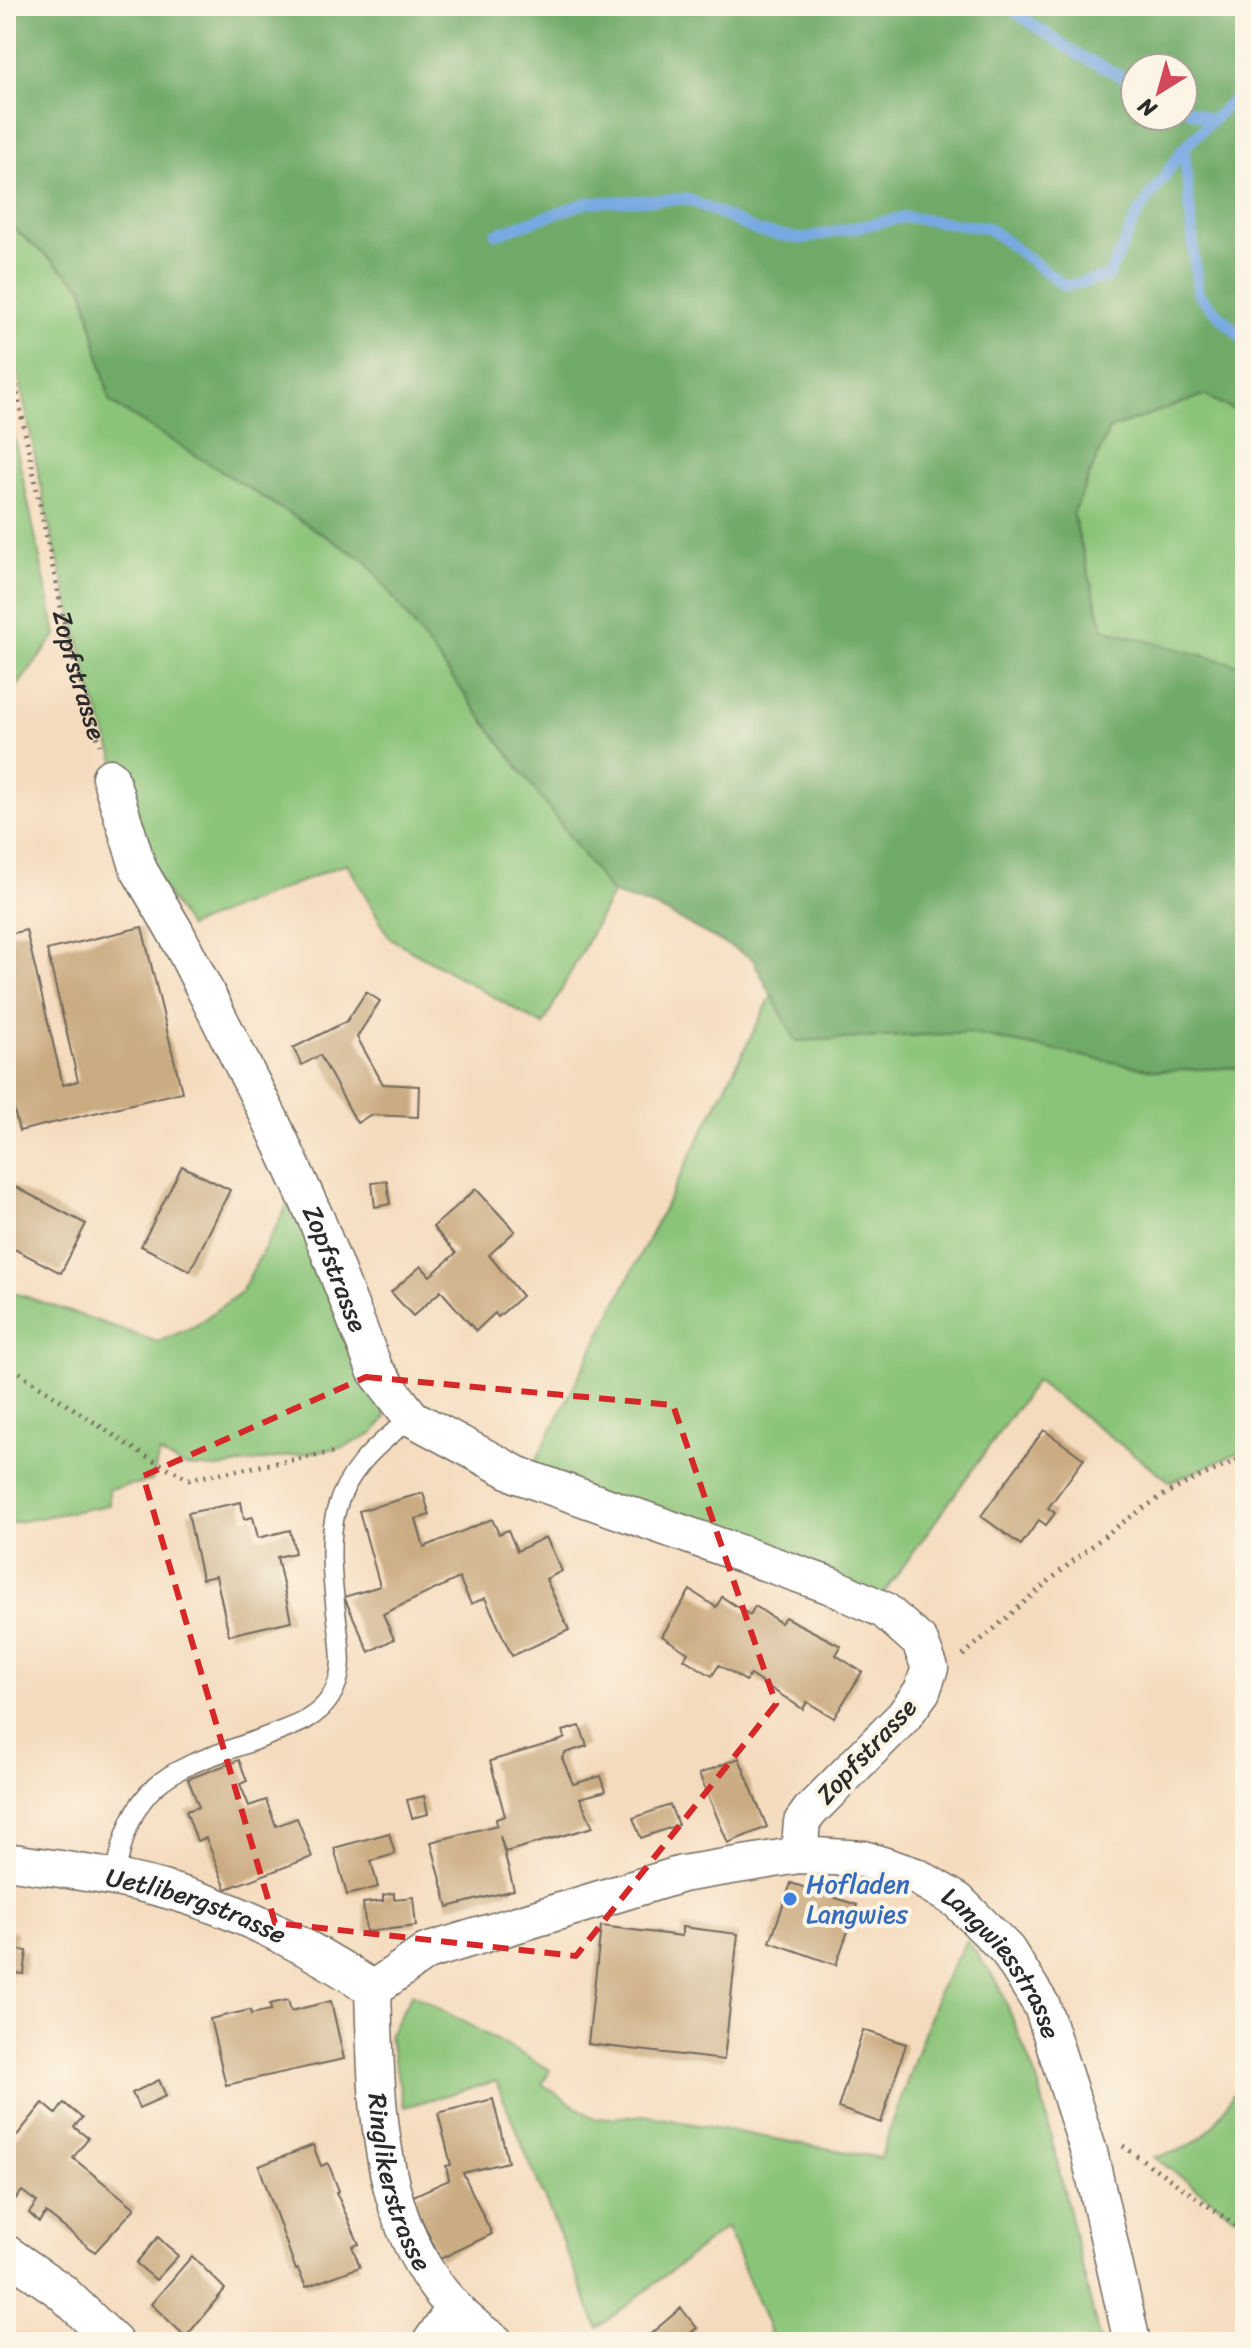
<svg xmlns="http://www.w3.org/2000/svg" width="1251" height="2348" font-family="Sriracha,sans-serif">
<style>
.green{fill:#8ac478;stroke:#5a7852;stroke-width:2}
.forest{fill:#6faa68;stroke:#4d6a4a;stroke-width:2;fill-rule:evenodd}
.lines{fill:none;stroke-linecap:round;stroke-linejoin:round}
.stream{stroke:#78a9e3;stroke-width:11}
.building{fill:#cbac82}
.service-casing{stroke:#72695e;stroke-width:21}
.minor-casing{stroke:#72695e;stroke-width:39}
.path{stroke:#72695e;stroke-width:5;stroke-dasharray:2 6;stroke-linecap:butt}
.service{stroke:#fff;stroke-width:18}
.minor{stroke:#fff;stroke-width:36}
.marked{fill:none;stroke:#d62828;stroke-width:6;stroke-dasharray:16 10;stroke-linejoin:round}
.shop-dot{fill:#3f7fe0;stroke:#fcf5e5;stroke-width:3}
.labels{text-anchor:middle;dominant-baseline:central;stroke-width:8;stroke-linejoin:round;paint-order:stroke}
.street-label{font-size:26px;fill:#2b2b2b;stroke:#fcf5e5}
.shop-label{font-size:26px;fill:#366cbe;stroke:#fcf5e5;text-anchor:start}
</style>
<rect width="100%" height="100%" fill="#fcf5e5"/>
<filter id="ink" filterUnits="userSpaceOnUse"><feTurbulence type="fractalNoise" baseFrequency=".0125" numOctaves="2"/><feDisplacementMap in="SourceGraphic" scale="16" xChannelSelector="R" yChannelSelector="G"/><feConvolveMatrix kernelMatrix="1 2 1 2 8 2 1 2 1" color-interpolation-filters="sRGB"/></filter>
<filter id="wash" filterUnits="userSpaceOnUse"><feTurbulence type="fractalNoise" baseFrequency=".006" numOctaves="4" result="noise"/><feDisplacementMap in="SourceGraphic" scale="32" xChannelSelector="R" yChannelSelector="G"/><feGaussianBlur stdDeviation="1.8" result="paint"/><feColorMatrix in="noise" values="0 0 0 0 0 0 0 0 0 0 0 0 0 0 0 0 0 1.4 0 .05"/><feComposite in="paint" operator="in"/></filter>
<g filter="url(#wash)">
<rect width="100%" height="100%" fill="#f5dbbe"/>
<g class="green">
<polygon points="6,222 83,287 110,402 367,562 612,894 543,1025 390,938 347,863 188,927 149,865 91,688 49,524 6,314"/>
<polygon points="1204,395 1245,416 1242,667 1103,629 1073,514 1109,429"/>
<polygon points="6,398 56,635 6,701"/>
<polygon points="772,995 796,1041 968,1033 1158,1071 1245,1067 1245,1450 1171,1482 1036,1381 881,1597 531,1471"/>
<polygon points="293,1195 386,1417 373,1434 344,1447 217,1468 183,1466 159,1453 152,1481 109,1489 109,1505 6,1524 6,1290 158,1342 195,1326 241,1292"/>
<polygon points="967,1940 1000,1987 1039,2086 1100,2342 774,2342 727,2227 598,2328 496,2081 404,2107 389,2036 412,1993 550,2070 542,2084 595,2119 644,2115 880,2158 939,1990"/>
<path d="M1245,2073V2224L1154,2157C1211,2147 1218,2119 1245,2073Z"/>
</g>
<path class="forest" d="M6,6H1245V416L1204,395L1109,429L1073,514L1103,629L1242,666L1245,664V1067L1158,1071L968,1033L796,1041L752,958L656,907L612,894L367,562L110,402L83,287L6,222ZM1135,68H1183V116H1135Z"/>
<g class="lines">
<g class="stream">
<polyline points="1006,6 1077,54 1135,83"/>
<polyline points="1245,88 1184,148 1198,294 1245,341"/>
<polyline points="1183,107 1211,121"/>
<polyline points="496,234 589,202 688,199 757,231 801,239 906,217 988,228 1065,286 1108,277 1138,214 1184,148"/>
</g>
</g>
<g id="blocks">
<g class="building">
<polygon points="142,927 182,1092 19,1131 6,1076 6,935 26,930 63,1085 78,1081 47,950"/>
<polygon points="366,992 380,1001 357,1037 383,1084 419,1086 418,1117 370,1115 357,1123 320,1055 302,1065 293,1048 347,1021"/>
<polygon points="182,1166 230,1190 190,1271 141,1246"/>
<polygon points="387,1181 390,1204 375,1207 372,1183"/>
<polygon points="6,1182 86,1224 61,1273 6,1245"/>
<polygon points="476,1189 515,1231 489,1255 522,1296 498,1317 495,1313 476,1331 441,1291 413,1316 391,1292 421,1266 430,1276 456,1253 433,1227"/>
<polygon points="1044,1430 1084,1459 1048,1508 1055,1513 1046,1525 1039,1520 1021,1545 981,1516"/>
<polygon points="423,1493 430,1515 416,1519 424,1547 492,1519 499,1534 508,1530 517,1551 546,1537 562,1571 546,1579 569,1630 512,1656 485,1598 471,1604 459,1578 383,1614 394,1639 369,1652 344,1597 380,1586 359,1511"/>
<polygon points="241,1502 244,1519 253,1517 258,1538 290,1530 295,1553 277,1557 291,1621 229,1635 216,1576 202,1579 188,1513"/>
<polygon points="690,1590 716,1607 722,1597 750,1615 755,1606 781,1623 785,1617 841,1646 836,1655 862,1672 834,1718 807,1702 803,1709 750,1675 746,1681 719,1665 712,1676 684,1659 688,1653 662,1636"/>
<polygon points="580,1726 587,1746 565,1753 562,1758 573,1784 601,1776 606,1791 580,1798 593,1827 505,1852 500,1836 514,1890 448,1907 431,1842 497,1825 496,1819 505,1816 490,1761 561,1740 565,1738 563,1731"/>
<polygon points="739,1758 767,1827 728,1843 699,1774"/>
<polygon points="239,1760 247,1781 240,1784 249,1806 266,1800 276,1826 297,1818 312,1857 226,1889 206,1838 197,1841 186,1811 199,1807 188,1779"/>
<polygon points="424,1796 428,1814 412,1818 407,1800"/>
<polygon points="670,1805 678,1825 641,1838 633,1818"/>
<polygon points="389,1833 395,1854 371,1861 378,1887 347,1895 334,1848"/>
<polygon points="791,1883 857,1905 836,1965 770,1942"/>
<polygon points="394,1893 394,1899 413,1897 416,1926 366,1932 363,1903 383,1901 383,1895"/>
<polygon points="601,1926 682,1936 682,1927 738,1934 724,2060 588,2044"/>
<polygon points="6,1930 17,1932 15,1949 27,1951 24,1974 12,1973 9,1991 6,1990"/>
<polygon points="288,2000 291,2011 331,2001 344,2059 226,2085 210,2019 250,2010 251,2014 271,2010 270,2004"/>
<polygon points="863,2030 906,2044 881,2123 838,2108"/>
<polygon points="159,2080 166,2096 139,2108 132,2093"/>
<polygon points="493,2099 508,2162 463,2173 492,2234 440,2259 411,2197 449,2180 446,2166 451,2165 438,2113"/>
<polygon points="43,2103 56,2114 64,2103 82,2118 74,2127 88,2138 73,2158 135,2208 95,2252 46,2213 39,2222 29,2213 37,2202 22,2191 13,2202 6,2196 6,2149"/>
<polygon points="313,2145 321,2166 328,2163 339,2191 336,2192 359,2244 352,2246 360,2267 306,2287 298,2269 296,2270 259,2166"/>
<polygon points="158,2237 178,2256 156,2280 136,2263"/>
<polygon points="192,2256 225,2289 186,2337 151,2304"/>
<polygon points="681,2308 697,2328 692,2332 700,2342 641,2342"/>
<polygon points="6,2326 17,2337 22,2333 28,2342 6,2342"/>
</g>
</g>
</g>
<g filter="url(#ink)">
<use href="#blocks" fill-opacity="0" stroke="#72695e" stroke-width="2"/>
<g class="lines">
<g class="service-casing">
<path id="service" d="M115,1879C133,1766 181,1770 275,1733C296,1725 317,1718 330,1698C345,1674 341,1654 338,1628C325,1524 323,1483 412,1418"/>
</g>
<g class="minor-casing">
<g id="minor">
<path id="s2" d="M110,777L139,870L176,933L271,1121L317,1221L375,1370L412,1418L518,1475L829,1585L884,1610L920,1642L930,1668L922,1691L904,1716L810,1811L802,1822L799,1855"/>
<path id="s3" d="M6,1861C58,1869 112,1875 163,1889C239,1909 308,1946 373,1989"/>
<path id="s4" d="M373,1989L426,1952L682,1874L799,1855L864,1859L916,1876L958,1901L1007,1950L1042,2006L1089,2152L1132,2342"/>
<path id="s5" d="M373,1989C377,2119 376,2262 495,2342"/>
<polyline points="6,2253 61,2291 114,2342"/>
<polyline points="431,2342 454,2309"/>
</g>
</g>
<g class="path">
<path id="s1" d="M6,339L68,641L100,745"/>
<polyline points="6,1364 145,1456 189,1479 336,1452"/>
<path d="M963,1655C1028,1601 1088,1542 1161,1497C1187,1481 1217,1470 1245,1457"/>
<polyline points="1123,2146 1245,2232"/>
</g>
<use href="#service" class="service"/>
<use href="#minor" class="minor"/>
</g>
</g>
<path class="marked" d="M366,1377L673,1405L776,1704L576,1956L275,1923L143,1476Z"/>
<circle class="shop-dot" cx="790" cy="1899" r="8"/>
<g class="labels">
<g class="street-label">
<text stroke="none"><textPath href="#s1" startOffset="344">Zopfstrasse</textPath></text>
<text stroke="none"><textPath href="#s2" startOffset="542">Zopfstrasse</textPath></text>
<text transform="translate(866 1751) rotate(-47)">Zopfstrasse</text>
<text stroke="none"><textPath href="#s3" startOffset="196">Uetlibergstrasse</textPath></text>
<text stroke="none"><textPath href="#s4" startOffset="696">Langwiesstrasse</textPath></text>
<text stroke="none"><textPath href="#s5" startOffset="196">Ringlikerstrasse</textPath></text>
</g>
<g class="shop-label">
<text x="806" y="1884">Hofladen<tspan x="806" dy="30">Langwies</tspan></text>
</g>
</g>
<rect width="1251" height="2348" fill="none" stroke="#fcf5e5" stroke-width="32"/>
<g transform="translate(1159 92) rotate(217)"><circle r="38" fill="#fcf5e5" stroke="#a8a49b" stroke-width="2"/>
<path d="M0-6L14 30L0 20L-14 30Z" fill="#d1495b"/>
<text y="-12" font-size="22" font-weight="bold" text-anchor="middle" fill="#2b2b2b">N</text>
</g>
</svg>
